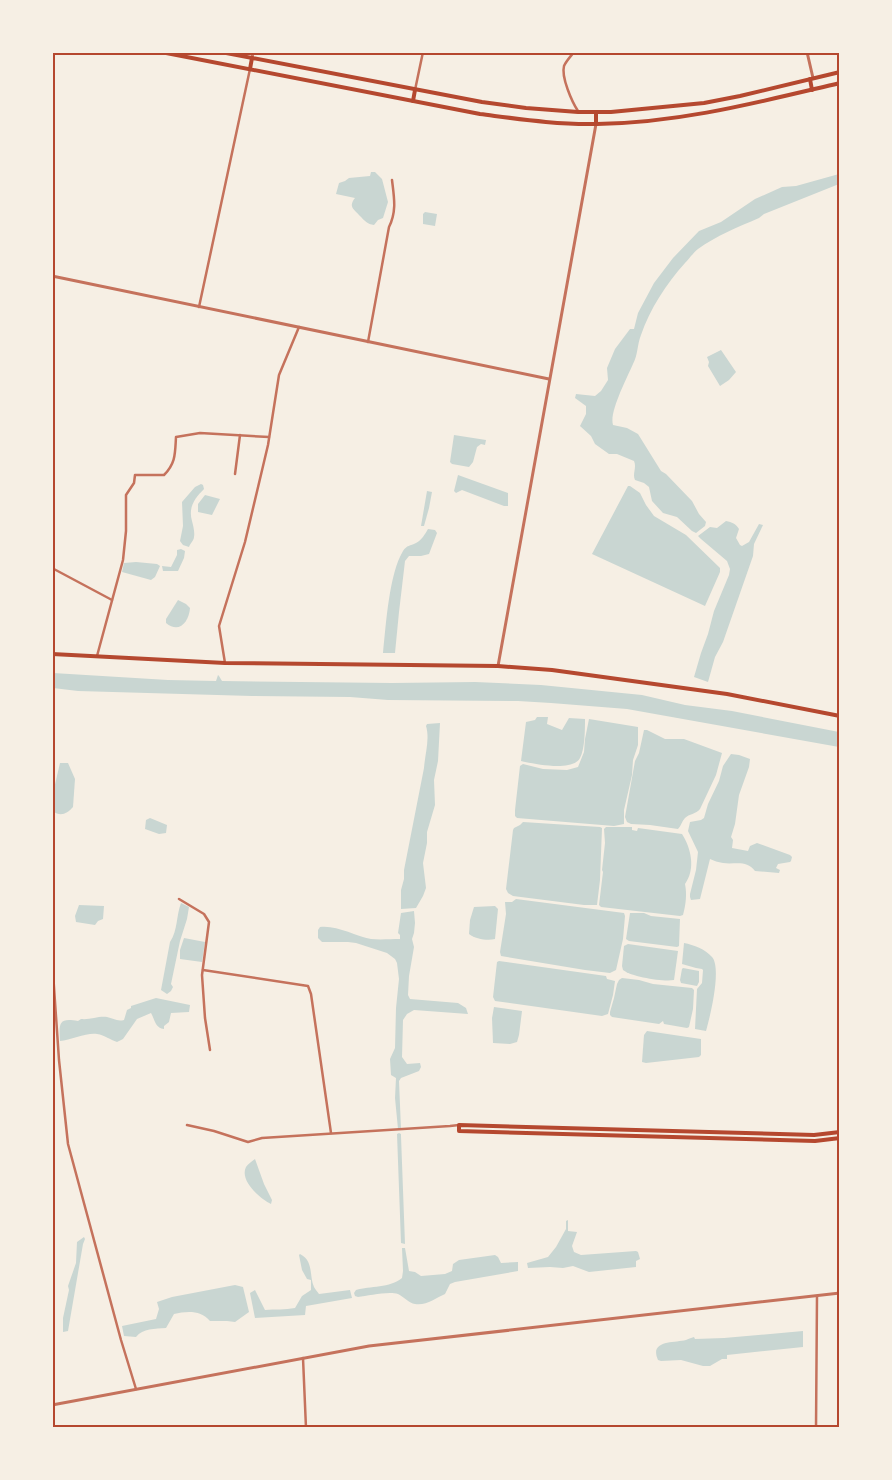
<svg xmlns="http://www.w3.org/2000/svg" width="892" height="1480" font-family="Helvetica,sans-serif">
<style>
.water{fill:#c9d6d2}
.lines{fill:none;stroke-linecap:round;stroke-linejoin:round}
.minor{stroke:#c5725c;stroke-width:2.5}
.tertiary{stroke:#c5725c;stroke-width:3}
.secondary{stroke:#b5482f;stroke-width:4}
.primary{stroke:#b5482f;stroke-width:4}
.neatline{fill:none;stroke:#b5482f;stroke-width:2}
</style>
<rect width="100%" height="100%" fill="#f6efe4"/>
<g class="water">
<path d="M371,172H375L382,179L388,202L383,218L378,220L374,225C367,224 365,221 360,216C354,209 348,207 355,198L336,194L339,183L345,181L349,178L370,176Z"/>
<path d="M839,174V184L764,214L759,218C738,227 716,236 698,249C693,253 689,259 685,263C666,284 650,309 641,335C637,345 638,355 633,364C627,378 609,412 613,425L627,428L638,434L661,471L666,474L692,501L699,514L706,522L705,526L696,533L692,531L677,517L663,513L652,501L649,487L644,483L635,480C632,474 637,468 634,461L617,454H609L595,444L591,436L580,426L586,414V406L575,398L576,394L595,396L601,391L608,380L607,368L615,349L630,329H634L638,313L654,283L673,258L699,231L721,222L755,199L782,187L796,186Z"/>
<polygon points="425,212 437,214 435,226 423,224 423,214"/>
<polygon points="721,350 736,372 729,380 720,386 708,366 709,362 707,357"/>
<polygon points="454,435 486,440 485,445 481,444 477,447 473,462 469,467 452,464 450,462"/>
<polygon points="458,475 508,493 508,506 504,506 462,490 456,493 454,491"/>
<path d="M201,484L203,485L204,489C195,498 188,507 192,521C193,525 195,532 194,537C194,540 190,544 189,547L183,545L180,541L183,526L182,502L195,487Z"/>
<polygon points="628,486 630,486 640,493 646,505 654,516 686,535 720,568 720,572 705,606 592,554"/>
<polygon points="427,491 432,492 429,508 424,526 421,526"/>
<polygon points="205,495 220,499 212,515 198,512 198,504"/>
<path d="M726,521C732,522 736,524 739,529L736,538L740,545L742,546L749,542L759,524L763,525L754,544L753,556L723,642L715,657L708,682L694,677L701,653L708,634L714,611L729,575L730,569L727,561L701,539L698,536L710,527L717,528Z"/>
<path d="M428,529L435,530L437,533L429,554L421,556H409L405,561L399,612L395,653H383C386,625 389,574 403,551C407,545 410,546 416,543C422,540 425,534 428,529Z"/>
<polygon points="181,549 185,551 184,558 178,571 163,571 162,566 171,567 177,555 177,550"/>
<polygon points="136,562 157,564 160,566 155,577 151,580 122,572 124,563"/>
<path d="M178,600L186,604L190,608C189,622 179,634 166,623V619Z"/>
<polygon points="53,673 168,680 216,681 218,675 219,676 222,681 392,683 475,682 541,685 642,695 685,705 732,711 839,732 839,747 627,709 551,703 518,701 388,700 350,697 252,696 78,691 53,688"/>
<path d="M537,717H548L547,724L562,730L569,718L585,719C585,729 585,749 580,758C573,772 534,764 521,761L526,722L535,720Z"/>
<polygon points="589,719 638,727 638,745 633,760 632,775 624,810 624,824 614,826 517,818 515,816 515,810 520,766 523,764 543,769 567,770 578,767 584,752 585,739"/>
<path d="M440,723L438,761L434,780L435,805L427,832V843L423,863L426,888L423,896L416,908L401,909V890L404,879V870L424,768C425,754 430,739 426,726L427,724Z"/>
<path d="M644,730H647L665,739H684L722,753L716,775L700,809C696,814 689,814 685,818C682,821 681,826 678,829L650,825L631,824L627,822L625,817L635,761L639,753Z"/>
<path d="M731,754L739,755L750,759L749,767L739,795L735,824L731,837L733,840L732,848L748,851L750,846L757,843L790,855L792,857L791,861L790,862L778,864L776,868L780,870L779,873L755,871C746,859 735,865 723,863C718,862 714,861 710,859L700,899L691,900L690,897V894L696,870L698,852L688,831L690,822L701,820L704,818L708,804L719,781L723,766Z"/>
<path d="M60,763H68L75,779L73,807C67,814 60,817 53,811V793Z"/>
<polygon points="150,818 167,825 166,833 159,834 145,829 146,820"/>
<polygon points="523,822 600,827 602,828 600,880 597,905 584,905 513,896 508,893 506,889 513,830 514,828 520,825"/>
<path d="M606,827H632V830L637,831L638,828L682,834C691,848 696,869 685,884C687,894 686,904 683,915L680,916L601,907L599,905L603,872L602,870L605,843L604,829Z"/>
<polygon points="516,899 624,913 625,916 623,939 616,970 610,973 585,970 501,956 500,952 506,914 505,902 512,902"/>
<path d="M181,903L189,907L187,919L180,941L171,984L173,987L171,991L167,994L161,990L170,942C178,930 176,916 181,903Z"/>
<polygon points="79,905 104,906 103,919 98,921 95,925 76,922 75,916"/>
<path d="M495,906L498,909L495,939C488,941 475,939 469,934L470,920L474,907Z"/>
<path d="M414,911L415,923L414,933L412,939L414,947L409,976L408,995L410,999L458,1003L466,1008L468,1014L414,1010L407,1014L403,1020L402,1057L407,1064L420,1063L421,1067L419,1071L401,1078L399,1081L401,1129H398L395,1098L396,1078L391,1075L390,1059L395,1048L396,1008L399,979L397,963L395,959L387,953L356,943L348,942H322L318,938V930L320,927C337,925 355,936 371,939C380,940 391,939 400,939V935L398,933L401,913Z"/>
<polygon points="630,913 644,913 651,916 680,919 679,946 677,947 629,941 626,939"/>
<polygon points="184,938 205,942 202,962 180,959 180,950"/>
<path d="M684,943C694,945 705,949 712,957C722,968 710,1017 706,1031L695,1029L697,989L702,983L703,970L702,969L696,968L682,964Z"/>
<path d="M628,944L678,951L674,980C663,982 632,977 623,970L622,966L624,946Z"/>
<polygon points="499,961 606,976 607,979 615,981 613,995 608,1014 602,1016 495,1001 493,997 497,962"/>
<polygon points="683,968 699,971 699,982 697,986 681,983 680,980 682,969"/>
<polygon points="622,978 639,980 653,984 692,988 694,990 693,1009 689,1027 687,1028 664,1024 663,1021 659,1024 612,1017 610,1015 610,1012 614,998 617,984 619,980"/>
<path d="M156,998L190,1005L189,1012L171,1013L169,1022L164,1026V1029C155,1028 155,1020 151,1013L137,1019L123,1039L117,1042C110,1040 105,1035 97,1034C88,1032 71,1040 60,1041C59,1024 58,1017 78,1021L81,1019C90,1020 98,1016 107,1017C113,1018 117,1022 124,1020L127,1010L131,1008V1006Z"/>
<polygon points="494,1007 522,1011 519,1035 517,1042 510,1044 493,1043 492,1018"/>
<polygon points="647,1031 701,1039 701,1055 699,1057 646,1063 642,1062 644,1035"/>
<polygon points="399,1133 401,1134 401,1136 405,1244 401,1243 397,1134"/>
<path d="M255,1159L264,1184L272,1200L271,1204C261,1199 239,1181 246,1167C248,1164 252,1161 255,1159Z"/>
<polygon points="568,1220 568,1231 577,1232 572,1246 574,1252 581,1255 636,1251 638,1252 640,1259 636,1261 636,1267 589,1272 573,1266 563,1268 550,1267 528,1268 527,1263 548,1257 556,1247 566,1229 566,1221"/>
<polygon points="84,1237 85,1239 83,1244 68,1331 63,1332 63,1318 69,1290 68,1286 76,1263 77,1242"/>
<path d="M402,1248H405L409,1271L415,1272L421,1276L445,1274L452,1271L453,1264L459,1260L495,1255L498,1257L501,1263L518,1262V1271L455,1282L450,1284L445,1294C436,1298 426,1306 415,1304C409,1303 404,1297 398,1294C388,1291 368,1296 358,1297L355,1296L354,1293L356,1290C370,1286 390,1288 402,1278L403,1271Z"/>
<path d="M300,1254C314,1261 309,1276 314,1287C315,1289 317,1291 319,1294L350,1290L352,1298L306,1306L305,1315L255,1318L250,1293L255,1290L265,1310C275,1309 285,1310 295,1308L302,1296L311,1290V1280L307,1279L302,1270L299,1255Z"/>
<path d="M235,1285L243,1287L249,1312L235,1322L227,1321H210C201,1310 187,1311 174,1314L166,1328C155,1329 143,1328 136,1337L124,1336L122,1326L156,1319L159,1309L157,1302L172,1297Z"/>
<path d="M803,1331V1347L727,1355V1359H722L710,1366H703L681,1360L661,1361L658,1360C649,1340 674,1343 686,1340C688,1339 691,1338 694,1337L695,1339L724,1338Z"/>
</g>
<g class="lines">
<g class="minor">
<path d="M574,52C571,56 566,61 564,66C561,77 572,102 578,111"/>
<polyline points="415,90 423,52"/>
<polyline points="199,307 250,69"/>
<path d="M368,342L389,227C397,211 394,197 392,180"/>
<polyline points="235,474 240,435"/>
<polyline points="52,568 112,600"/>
<path d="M97,656L123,560L126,531V495L134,483L135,475H164C176,463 175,453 176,437L200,433L269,437"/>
<polyline points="225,663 219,626 245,542 268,445 279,375 299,327"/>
<polyline points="179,899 204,914 209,922 202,975 205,1018 210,1050"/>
<polyline points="52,958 59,1060 68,1144 121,1340 136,1389"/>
<polyline points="203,970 308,986 311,994 331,1133"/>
<polyline points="187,1125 214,1131 248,1142 262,1138 450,1126 459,1125"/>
<polyline points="303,1358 306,1428"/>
<polyline points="816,1428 817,1296"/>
</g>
<g class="tertiary">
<polyline points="807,52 813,78"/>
<polyline points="252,58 253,52"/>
<polyline points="52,276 549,379"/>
<polyline points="498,666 596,124"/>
<polyline points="52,1405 369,1346 840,1293"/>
</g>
<g class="secondary">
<polyline points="250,69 252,58"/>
<polyline points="810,79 812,90"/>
<polyline points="413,101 415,90"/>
<polyline points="596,124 596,112"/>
<polyline points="52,654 225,663 498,666 552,670 727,694 840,716"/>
<polyline points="840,1132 814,1135 459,1125 459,1131 815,1141 840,1138"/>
</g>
<g class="primary">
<path d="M161,52L480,114C519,119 558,125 597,124C680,123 759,102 840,83"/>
<polyline points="221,52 482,102 526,108 578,112 611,112 704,103 740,96 840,72"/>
</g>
</g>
<rect width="892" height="1480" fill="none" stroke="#f6efe4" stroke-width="108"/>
<rect x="54" y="54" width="784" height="1372" class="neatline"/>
</svg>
